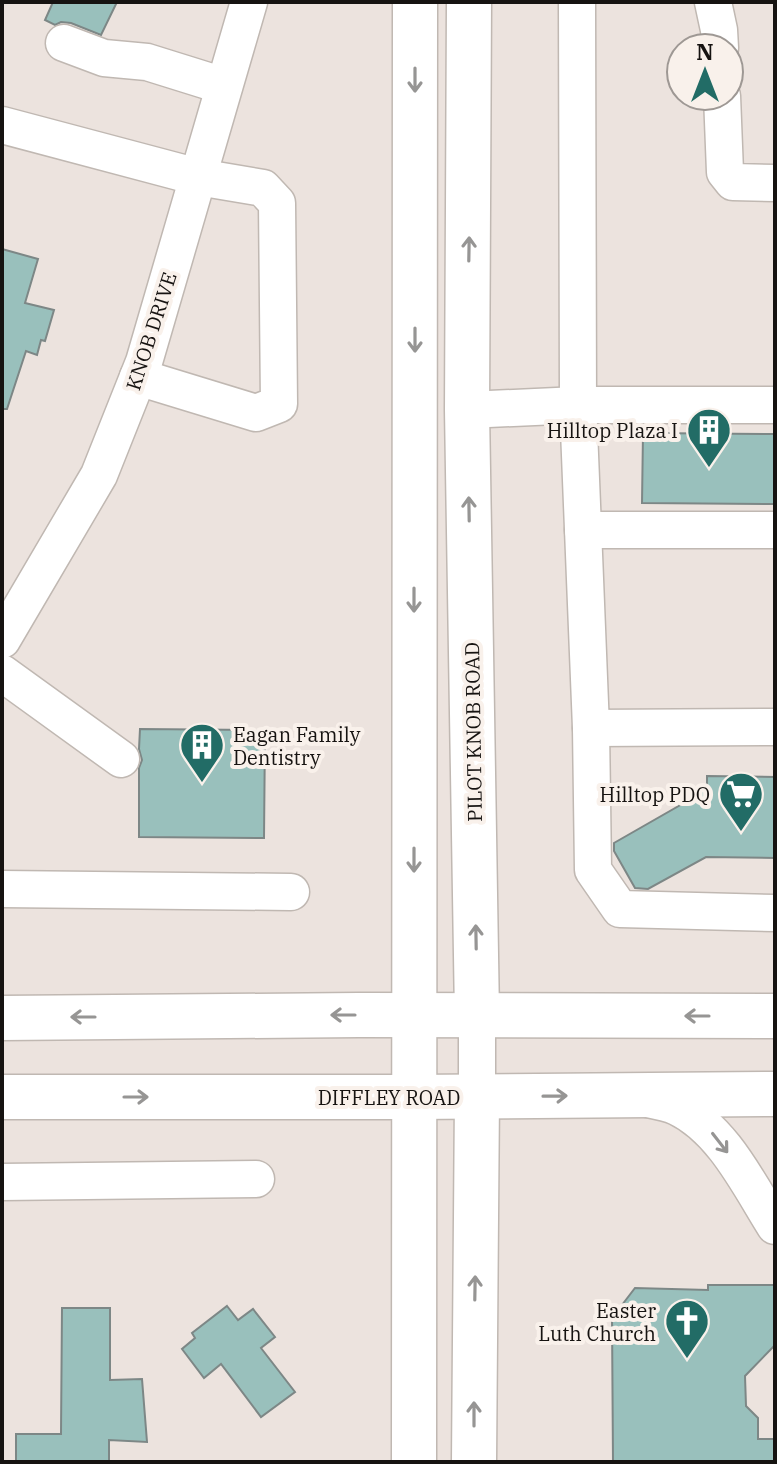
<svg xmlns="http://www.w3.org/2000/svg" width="777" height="1464" font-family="'IBM Plex Serif',serif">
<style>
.building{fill:#99c0bc;stroke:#7d8786;stroke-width:2}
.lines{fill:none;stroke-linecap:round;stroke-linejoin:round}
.minor-casing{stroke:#c0b8b2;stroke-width:39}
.major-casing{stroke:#c0b8b2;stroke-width:47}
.minor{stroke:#fff;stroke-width:36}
.major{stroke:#fff;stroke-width:44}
.oneway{stroke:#969594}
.labels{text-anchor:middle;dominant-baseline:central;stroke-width:8;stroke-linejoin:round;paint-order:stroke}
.street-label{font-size:20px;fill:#161311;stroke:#f9f1eb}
.poi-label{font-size:20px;fill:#161311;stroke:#f9f1eb;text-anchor:end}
</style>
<rect width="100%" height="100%" fill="#ece3de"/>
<g class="building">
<polygon points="53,2 117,2 101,35 71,23 61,22 55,25 45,20"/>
<polygon points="2,249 38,259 25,303 54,310 45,341 41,340 37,355 26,351 7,409 2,409"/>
<polygon points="643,433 775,434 775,504 642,503"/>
<polygon points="140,729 265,730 264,838 139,837 139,768 142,760 139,749"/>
<polygon points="707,776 775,777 775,858 706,857 648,889 635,888 614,851 614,843 696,796 694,794 707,784"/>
<polygon points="708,1285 775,1285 775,1345 745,1376 746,1406 758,1418 758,1439 774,1439 775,1462 613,1462 612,1318 635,1288 708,1290"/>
<polygon points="227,1306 238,1320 253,1309 275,1337 261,1348 295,1392 261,1417 221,1364 204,1378 182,1349 195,1338 192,1333"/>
<polygon points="62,1308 110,1308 110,1380 142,1379 147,1442 109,1440 109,1462 16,1462 16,1434 61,1434"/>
</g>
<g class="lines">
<g class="minor-casing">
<g id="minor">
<polyline points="577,2 578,405 775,405"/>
<polyline points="713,2 719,30 720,48"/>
<polyline points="64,43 104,58 147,62 224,86"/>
<polyline points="722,96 725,172 733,182 775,183"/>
<polyline points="2,125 198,177 263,188 277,203 279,404 256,413 138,377"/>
<polyline points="467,410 578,405 591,728 775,727"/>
<polyline points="583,530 775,530"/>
<polyline points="2,640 99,475 144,362 249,2"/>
<polyline points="2,673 121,759"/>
<polyline points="591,728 593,870 620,909 775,913"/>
<polyline points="2,889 291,892"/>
<polyline points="477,1015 477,1096"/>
<path d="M647,1099C657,1101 668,1103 677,1107C723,1129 749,1185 775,1226"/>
<polyline points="2,1182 256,1179"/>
</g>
</g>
<g class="major-casing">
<g id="major">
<polyline points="469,2 467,410 477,1015"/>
<polyline points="2,1018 359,1015 775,1016"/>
<polyline points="2,1097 413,1097 775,1094"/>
<polyline points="414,1462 415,2"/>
<polyline points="474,1462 477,1096"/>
</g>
</g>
<use href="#minor" class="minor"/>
<use href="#major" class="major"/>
</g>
<defs><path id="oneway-shaft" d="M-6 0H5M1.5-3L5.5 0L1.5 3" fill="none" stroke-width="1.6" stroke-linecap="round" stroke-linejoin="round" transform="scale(2)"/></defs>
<g class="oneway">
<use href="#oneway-shaft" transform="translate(415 80) rotate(90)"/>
<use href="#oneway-shaft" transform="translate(469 249) rotate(-89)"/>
<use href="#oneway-shaft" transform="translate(415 340) rotate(90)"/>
<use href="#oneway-shaft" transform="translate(469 509) rotate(-91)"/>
<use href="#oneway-shaft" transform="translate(414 600) rotate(90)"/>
<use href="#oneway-shaft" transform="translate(414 860) rotate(90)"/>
<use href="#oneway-shaft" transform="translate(476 937) rotate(-91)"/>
<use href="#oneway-shaft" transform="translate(343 1015) rotate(180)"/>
<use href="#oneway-shaft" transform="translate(697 1016) rotate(-180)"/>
<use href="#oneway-shaft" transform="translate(83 1017) rotate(180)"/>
<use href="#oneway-shaft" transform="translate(555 1096) rotate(-1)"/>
<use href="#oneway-shaft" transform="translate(136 1097)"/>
<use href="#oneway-shaft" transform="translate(720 1143) rotate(52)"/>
<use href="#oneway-shaft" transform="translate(475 1288) rotate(-89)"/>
<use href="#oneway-shaft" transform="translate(474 1414) rotate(-90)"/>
</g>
<defs>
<g id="building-pin" transform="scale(2.3)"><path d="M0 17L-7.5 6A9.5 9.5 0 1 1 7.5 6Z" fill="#226c66" stroke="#f9f1eb"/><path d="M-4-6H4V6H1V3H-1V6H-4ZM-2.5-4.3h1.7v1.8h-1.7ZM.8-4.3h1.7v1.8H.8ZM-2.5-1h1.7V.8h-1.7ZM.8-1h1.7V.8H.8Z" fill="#fff"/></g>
<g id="supermarket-pin" transform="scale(2.3)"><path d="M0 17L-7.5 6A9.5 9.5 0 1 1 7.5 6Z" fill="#226c66" stroke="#f9f1eb"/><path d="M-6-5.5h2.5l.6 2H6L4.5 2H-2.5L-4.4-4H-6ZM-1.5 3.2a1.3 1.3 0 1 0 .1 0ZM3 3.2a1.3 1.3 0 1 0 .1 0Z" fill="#fff"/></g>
<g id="church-pin" transform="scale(2.3)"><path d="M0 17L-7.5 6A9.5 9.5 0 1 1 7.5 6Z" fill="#226c66" stroke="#f9f1eb"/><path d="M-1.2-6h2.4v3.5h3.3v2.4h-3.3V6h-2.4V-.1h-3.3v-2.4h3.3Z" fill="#fff"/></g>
</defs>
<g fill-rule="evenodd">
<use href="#building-pin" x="709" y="430"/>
<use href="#building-pin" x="202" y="745"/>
<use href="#supermarket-pin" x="741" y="794"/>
<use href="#church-pin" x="687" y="1321"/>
</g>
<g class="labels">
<g class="street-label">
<text transform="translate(151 331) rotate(-72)">KNOB DRIVE</text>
<text transform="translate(473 732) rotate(-91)">PILOT KNOB ROAD</text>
<text x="389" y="1097">DIFFLEY ROAD</text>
</g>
<g class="poi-label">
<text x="678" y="430">Hilltop Plaza I</text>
<text x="233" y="734" text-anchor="start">Eagan Family<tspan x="233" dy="23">Dentistry</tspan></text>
<text x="710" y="794">Hilltop PDQ</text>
<text x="656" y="1310">Easter<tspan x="656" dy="23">Luth Church</tspan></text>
</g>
</g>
<rect width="777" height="1464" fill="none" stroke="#161311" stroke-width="8"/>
<g transform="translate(705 72)"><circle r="38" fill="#f9f1eb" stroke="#9e9894" stroke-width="2"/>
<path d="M0-6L14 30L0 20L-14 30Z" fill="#226c66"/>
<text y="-12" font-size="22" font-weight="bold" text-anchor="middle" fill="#161311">N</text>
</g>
</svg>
